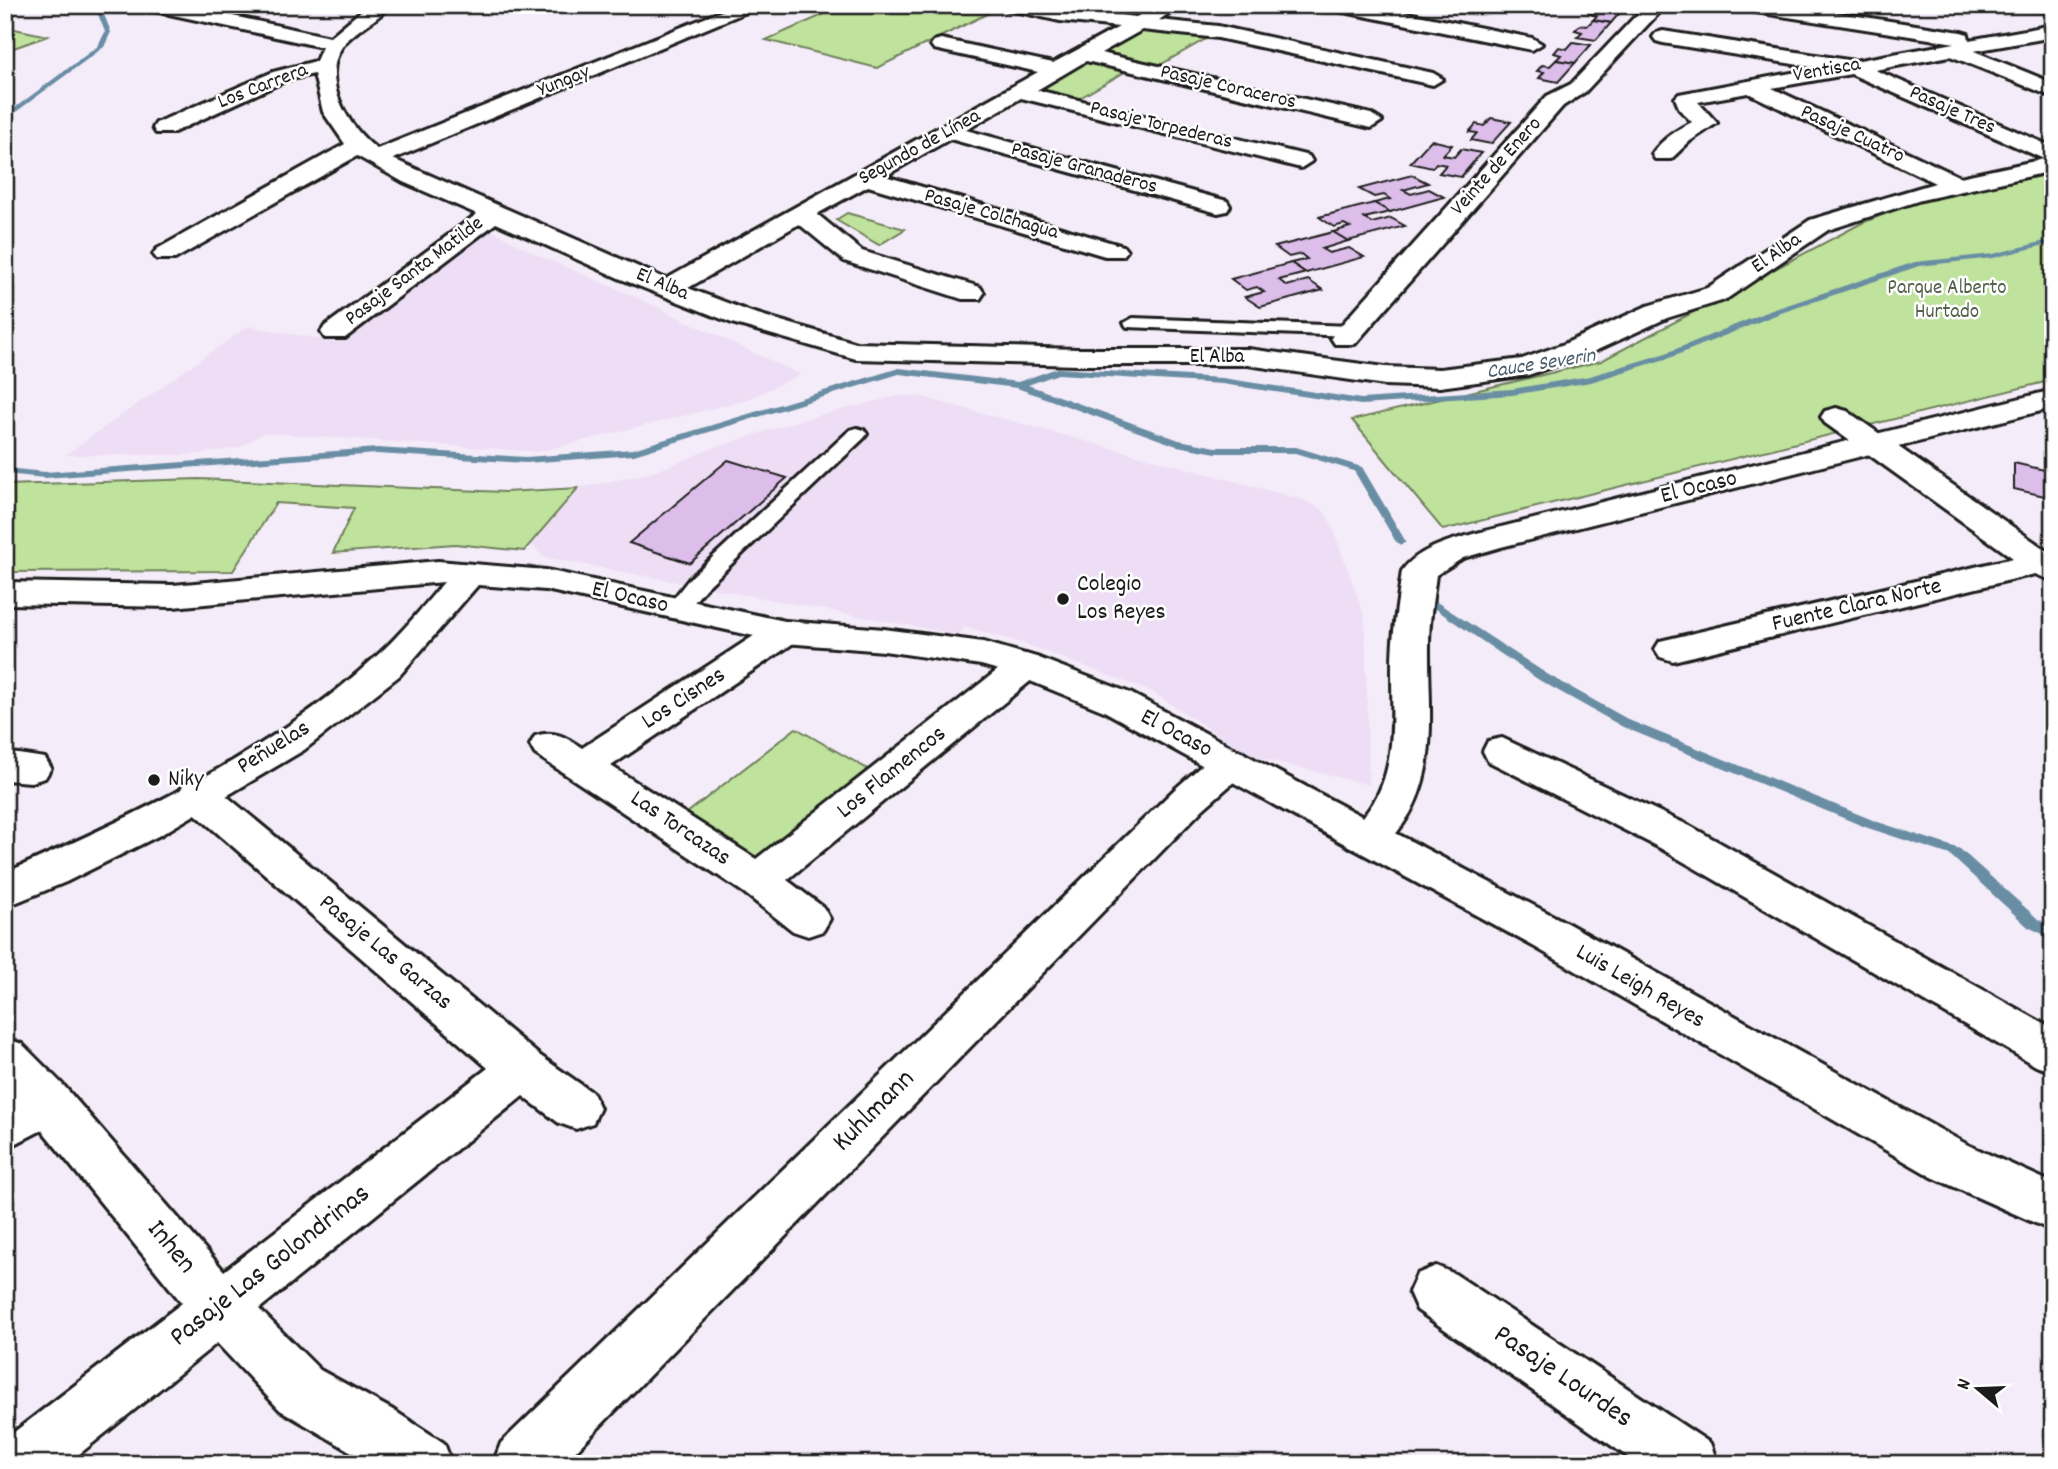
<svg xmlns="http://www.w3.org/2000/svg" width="2058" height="1469" font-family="Dekko,sans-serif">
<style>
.built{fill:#eedef5}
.green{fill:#bfe29c;stroke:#6e7f5c;stroke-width:2}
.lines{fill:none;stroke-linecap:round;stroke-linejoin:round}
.stream{fill:#698ea4;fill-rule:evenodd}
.building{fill:#ddbeeb;stroke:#1c1c1c;stroke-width:2}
.lane-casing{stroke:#1c1c1c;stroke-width:6}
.street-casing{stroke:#1c1c1c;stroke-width:6}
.secondary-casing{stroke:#1c1c1c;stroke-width:6}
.lane{fill:#fff;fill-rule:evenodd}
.street{fill:#fff;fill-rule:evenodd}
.secondary{fill:#fff;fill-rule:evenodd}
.poi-dot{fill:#1c1c1c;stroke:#fff;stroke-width:2.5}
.labels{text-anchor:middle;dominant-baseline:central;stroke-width:5;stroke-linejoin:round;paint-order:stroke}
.far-street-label{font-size:21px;fill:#1c1c1c;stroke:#fff}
.far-park-label{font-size:21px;fill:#556149;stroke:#fff}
.far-water-label{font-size:21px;font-style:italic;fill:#495e6b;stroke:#fff}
.street-label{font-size:24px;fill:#1c1c1c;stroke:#fff}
.poi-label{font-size:24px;fill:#1c1c1c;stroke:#fff;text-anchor:start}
.near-street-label{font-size:28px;fill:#1c1c1c;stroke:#fff}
</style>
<rect width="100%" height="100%" fill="#f5ecf9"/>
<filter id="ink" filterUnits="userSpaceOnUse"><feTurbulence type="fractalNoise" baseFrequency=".0143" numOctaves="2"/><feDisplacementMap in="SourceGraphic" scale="14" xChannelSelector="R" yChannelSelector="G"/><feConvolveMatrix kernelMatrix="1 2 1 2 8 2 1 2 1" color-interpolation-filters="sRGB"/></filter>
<g filter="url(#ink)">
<g class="built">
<polygon points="488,228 538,255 636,297 801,375 743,401 538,452 264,433 239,448 189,455 65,455 248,326 337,342"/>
<polygon points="896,396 919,396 1304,500 1323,510 1331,523 1365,618 1369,785 1249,755 1152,692 1025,644 965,627 959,635 543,557 532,544 578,488 654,472 713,448 800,420"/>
</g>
<g class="green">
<polygon points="845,5 968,5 993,11 877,68 766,40"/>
<polygon points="5,27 48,36 5,51"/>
<polygon points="1158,30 1209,37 1160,65 1103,54 1142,32"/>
<polygon points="1088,61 1130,69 1078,99 1037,89"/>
<polygon points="2053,173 2053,380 1443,530 1352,420 1601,361 1862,223 1910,204"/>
<polygon points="847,213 905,229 879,245 836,220"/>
<polygon points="199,479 504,492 578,488 524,551 455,544 333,553 354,508 276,503 233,571 5,572 5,485"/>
<polygon points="796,728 871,771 758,865 682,817"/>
</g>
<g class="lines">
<g class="stream">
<polygon points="63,5 75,5 103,12 111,32 104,47 5,120 5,115 98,46 105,32 98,14"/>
<polygon points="2053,239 2053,243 1993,258 1919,266 1778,314 1672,357 1591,382 1512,395 1361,405 1222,384 1058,374 1028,385 1179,440 1216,447 1296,447 1362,467 1406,542 1401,545 1396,542 1354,471 1295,453 1216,453 1177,446 1017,388 899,374 634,455 526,463 377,454 45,478 5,474 5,468 45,472 377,448 526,457 633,449 899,368 1018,382 1057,368 1222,378 1361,399 1512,389 1590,376 1666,353 1772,310 1915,262 1993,254"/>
<polygon points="1429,597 1547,674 1631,721 1875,821 1960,849 2038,919 2053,927 2053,939 2028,927 1950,855 1865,827 1623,727 1539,680 1425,602 1423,600 1425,598"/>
</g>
</g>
<g class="building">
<polygon points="1607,5 1625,7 1611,23 1593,20 1597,16 1590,14 1595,9 1602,10"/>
<polygon points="1593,20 1611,23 1596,40 1577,37 1582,32 1575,30 1580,25 1587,26"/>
<polygon points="1573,42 1591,45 1575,63 1556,60 1561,55 1554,53 1559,47 1567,49"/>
<polygon points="1556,60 1575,63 1558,82 1539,78 1544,72 1537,71 1542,65 1550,66"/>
<polygon points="1491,118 1511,122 1491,144 1471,140 1477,133 1469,132 1476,124 1484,126"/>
<polygon points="1431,140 1452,145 1443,155 1454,157 1461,149 1481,153 1461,177 1439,173 1446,165 1436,163 1432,168 1410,163"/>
<polygon points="1412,175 1428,183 1403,190 1411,194 1429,189 1444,197 1390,212 1374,203 1390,199 1384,195 1374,197 1359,189"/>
<polygon points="1374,203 1390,212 1364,218 1372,223 1391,218 1405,226 1348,241 1333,232 1350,227 1344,224 1334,227 1319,217"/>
<polygon points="1333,232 1348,241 1322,249 1329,253 1349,248 1364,257 1306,273 1291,263 1307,259 1301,254 1289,257 1275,247"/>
<polygon points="1291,263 1306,273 1279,280 1287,286 1308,280 1323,290 1260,307 1245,297 1264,292 1257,287 1246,290 1231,279"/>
<polygon points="728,460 787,478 690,563 629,543"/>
<polygon points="2014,463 2053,472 2053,498 2014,489"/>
</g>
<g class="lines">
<g class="lane-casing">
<g id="lane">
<polygon points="1133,318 1351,326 1360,331 1351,336 1127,327 1124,323"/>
<polygon points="857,428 864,430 867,434 864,438 705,589 685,613 669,613 666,608 689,579 850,430"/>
</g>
</g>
<g class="street-casing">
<g id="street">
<path d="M146,5H182L330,37L368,5H390C378,21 357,28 344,44C318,78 348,128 377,149L737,5H763L393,159L666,279L1038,72L934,49L931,45L934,41L941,39L1053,63L1119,27L1060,21L1006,9L1004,5H1041L1136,17L1158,5H1181L1159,20L1218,26L1433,73L1443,79L1433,85L1218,38L1142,30L1101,53L1371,114L1382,121L1371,128L1086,61L1037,90L1309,156L1312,161L1301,168L1021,98L966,130L1227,201L1230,206L1227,211L1218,213L950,139L885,176L1123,246L1127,251L1123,256H1105L868,186L817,214L862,251L980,287L984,293L980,299H962L844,261L799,224L688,288L751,312L856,343L1078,349H1248L1385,367L1440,369L1522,359L1564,344L1647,306L1707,288L1810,220L1935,183L1748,93L1698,102L1717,123L1690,141L1671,159H1655L1652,154C1662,139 1677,130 1692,122L1680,110L1675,98L1679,94L1818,68L1663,43L1656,41L1653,37L1656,33L1663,31L1854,61L1955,43L1749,11L1740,5H1787L1961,32L1968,34L1969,40L2053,25V37L1974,51L2053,83V97L1950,56L1875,70L2053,147V171L1921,200L1828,230L1725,300L1667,318L1584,356L1528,375L1440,387L1385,385L1248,365H1078L856,359L732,323L621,279L496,223L345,338H325L321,332L325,326L477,214L403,182L357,156L175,259H157L153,254L157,249L345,144L323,112L314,74L287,80L172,133H156L153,128L156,123L273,72L316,61L322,47L155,11ZM1851,74L2044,159L1960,177L1772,88Z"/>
<polygon points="1330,5 1368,5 1532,38 1542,44 1532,50 1339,11"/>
<polygon points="1646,5 1666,5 1585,92 1563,106 1355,344 1335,344 1331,338 1335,332 1547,96 1571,84"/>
<polygon points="1836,408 1847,411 2053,555 2053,581 2035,574 1673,661 1660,657 1655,649 1660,641 2013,558 1825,423 1821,417 1825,411"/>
<path d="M785,621L798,624L803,632L798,640L611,766L756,859L1013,658L1026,654L1039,658L1044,666L1039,674L787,880L823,907L830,919L823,931L808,936L793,931L743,892L535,754L530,745L535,736C555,730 565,737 582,748L772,624Z"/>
<polygon points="1502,738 1690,826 2053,1029 2053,1072 2036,1066 1660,848 1488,761 1483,751 1488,741"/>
<polygon points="1230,749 1244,753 1250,763 1244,773 1203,809 563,1464 493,1464 501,1443 1175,789 1216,753"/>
<polygon points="5,752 45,758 51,768 45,778 31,782 5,780"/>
<polygon points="198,780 212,784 539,1055 593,1093 600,1108 593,1123 576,1129 559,1123 523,1096 259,1309 320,1370 393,1410 444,1443 452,1464 372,1464 280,1410 217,1343 67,1464 5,1464 5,1439 182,1303 42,1130 5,1149 5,1102 12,1097 5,1090 5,1038 22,1044 64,1086 224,1271 488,1068 184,804 178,794 184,784"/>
<polygon points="1369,823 1384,827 1565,922 1968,1145 2053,1183 2053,1231 1932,1177 1533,946 1354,849 1348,838 1354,827"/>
<polygon points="1436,1266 1455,1274 1710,1443 1718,1464 1638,1464 1417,1310 1409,1292 1417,1274"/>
</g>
</g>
<g class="secondary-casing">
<g id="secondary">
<polygon points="2033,5 2053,5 2053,13 2035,9"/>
<path d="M2053,390V408L1501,547L1463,558L1436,575C1433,598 1429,622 1429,645C1428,709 1441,777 1398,831C1384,848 1377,855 1354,849L1104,711L1013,674L981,665L884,651L785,643L546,590L478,585L399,676L304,750L162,834L66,882L5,907V873C130,818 271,753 372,660C399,637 421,609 444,582L173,607L5,604V582L173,585L438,561L546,570L785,621L884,629L983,642L1039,658L1130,693L1363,817C1405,768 1388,700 1393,641C1395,617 1399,594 1402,571C1418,548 1452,540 1477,533Z"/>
</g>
</g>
<use href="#lane" class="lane"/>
<use href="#street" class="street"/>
<use href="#secondary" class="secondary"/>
</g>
</g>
<g class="poi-dot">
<circle cx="1063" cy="599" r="7"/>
<circle cx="154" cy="780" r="7"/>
</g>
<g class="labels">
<g class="far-street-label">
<text transform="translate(1827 71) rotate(-10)">Ventisca</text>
<text transform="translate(564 82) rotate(-22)">Yungay</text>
<text transform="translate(263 87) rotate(-21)">Los Carrera</text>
<text transform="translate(1228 88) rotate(13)">Pasaje Coraceros</text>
<text transform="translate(1952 111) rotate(24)">Pasaje Tres</text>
<text transform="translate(1161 126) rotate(14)">Pasaje Torpederas</text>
<text transform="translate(1852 135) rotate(25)">Pasaje Cuatro</text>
<text transform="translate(920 148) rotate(-29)">Segundo de Línea</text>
<text transform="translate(1497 167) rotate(-48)">Veinte de Enero</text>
<text transform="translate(1084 169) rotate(15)">Pasaje Granaderos</text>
<text transform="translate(991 215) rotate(16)">Pasaje Colchagua</text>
<text transform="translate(1777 254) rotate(-35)">El Alba</text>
<text transform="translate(415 272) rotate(-37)">Pasaje Santa Matilde</text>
<text transform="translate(662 285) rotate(23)">El Alba</text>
<text x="1217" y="358">El Alba</text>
</g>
<g class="far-park-label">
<text x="1947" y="289">Parque Alberto<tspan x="1947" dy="24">Hurtado</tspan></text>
</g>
<g class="far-water-label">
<text transform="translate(1541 365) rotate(-9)">Cauce Severin</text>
</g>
<g class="street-label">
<text transform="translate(1699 488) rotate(-14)">El Ocaso</text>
<text transform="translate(630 598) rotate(13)">El Ocaso</text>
<text transform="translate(1857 606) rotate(-13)">Fuente Clara Norte</text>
<text transform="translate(684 699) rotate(-33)">Los Cisnes</text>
<text transform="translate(1176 734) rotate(28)">El Ocaso</text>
<text transform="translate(274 748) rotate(-32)">Peñuelas</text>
<text transform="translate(892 773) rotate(-39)">Los Flamencos</text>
<text transform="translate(680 829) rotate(34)">Las Torcazas</text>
<text transform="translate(385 953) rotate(40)">Pasaje Las Garzas</text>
<text transform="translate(1640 987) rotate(30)">Luis Leigh Reyes</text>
</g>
<g class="poi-label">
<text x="1077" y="585">Colegio<tspan x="1077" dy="28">Los Reyes</tspan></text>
<text x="168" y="780">Niky</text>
</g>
<g class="near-street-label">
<text transform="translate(875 1112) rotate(-45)">Kuhlmann</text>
<text transform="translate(170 1248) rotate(50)">Inhen</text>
<text transform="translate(271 1267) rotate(-38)">Pasaje Las Golondrinas</text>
<text transform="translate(1562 1378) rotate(34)">Pasaje Lourdes</text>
</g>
</g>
<rect width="2058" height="1469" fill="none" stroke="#fff" stroke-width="28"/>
<rect x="14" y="14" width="2030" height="1441" fill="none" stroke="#1c1c1c" stroke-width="2.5" filter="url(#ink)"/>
<g transform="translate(1978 1389) rotate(289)" stroke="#ffffff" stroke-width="5" paint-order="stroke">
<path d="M0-5L12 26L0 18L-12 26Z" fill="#1c1c1c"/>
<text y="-10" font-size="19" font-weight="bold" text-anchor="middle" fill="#1c1c1c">N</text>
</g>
</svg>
